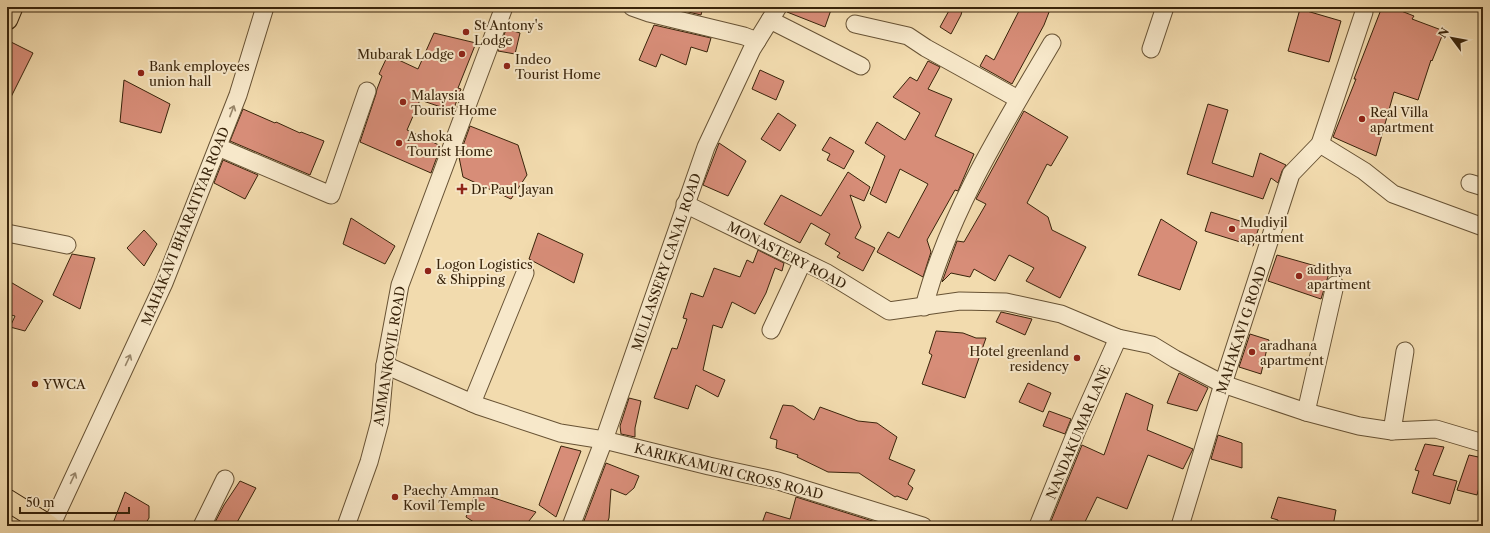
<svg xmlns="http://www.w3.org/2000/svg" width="1490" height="533" font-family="'Libre Caslon Text',serif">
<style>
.building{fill:#d78d78;stroke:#39240b}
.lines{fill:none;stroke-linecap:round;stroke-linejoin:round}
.minor-casing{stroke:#675234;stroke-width:19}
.major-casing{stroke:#39240b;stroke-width:23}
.minor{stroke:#f7e8ca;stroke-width:17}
.major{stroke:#f2dbae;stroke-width:21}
.oneway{stroke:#98866a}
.poi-dot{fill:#8f2418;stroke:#f7e8ca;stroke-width:1.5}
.labels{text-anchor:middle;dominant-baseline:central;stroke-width:4;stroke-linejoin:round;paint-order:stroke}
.poi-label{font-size:13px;fill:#39240b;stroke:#f7e8ca;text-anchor:start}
.street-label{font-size:13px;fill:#39240b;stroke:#f7e8ca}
</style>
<rect width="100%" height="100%" fill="#f2dbae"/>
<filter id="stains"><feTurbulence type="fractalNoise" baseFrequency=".005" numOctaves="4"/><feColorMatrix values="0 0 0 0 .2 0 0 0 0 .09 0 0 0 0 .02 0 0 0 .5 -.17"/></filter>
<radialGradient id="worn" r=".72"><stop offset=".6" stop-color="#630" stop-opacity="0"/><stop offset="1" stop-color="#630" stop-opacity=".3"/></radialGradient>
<g class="building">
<polygon points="681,7 703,7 701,15 680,10"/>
<polygon points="788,7 832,7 825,27 787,12"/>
<polygon points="951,7 963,7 961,15 951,34 940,27"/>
<polygon points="1021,7 1051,7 1044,25 1012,84 980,66 986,55 994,60"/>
<polygon points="1382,7 1391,7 1414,16 1412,19 1444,31 1432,61 1431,60 1418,100 1394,92 1376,156 1333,137 1356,79 1354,79"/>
<polygon points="1300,9 1341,21 1329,62 1288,51"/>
<polygon points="654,25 711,38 707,52 691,47 686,65 661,54 656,67 639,60"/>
<polygon points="507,27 507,29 520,33 515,54 498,51"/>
<polygon points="434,33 476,43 458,88 461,89 453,111 420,100 407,130 441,146 431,173 360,142 376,94 377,89 382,76 379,74 388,55 418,69"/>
<polygon points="7,40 33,53 7,105"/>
<polygon points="928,61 940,67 928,89 952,99 935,136 974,154 958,191 955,190 927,240 931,252 923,277 877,252 888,232 899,238 928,184 900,169 886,203 870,194 885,156 865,143 877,122 905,140 920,113 893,97 910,77 917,81"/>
<polygon points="760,70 784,81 776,100 752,89"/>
<polygon points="124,80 170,104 161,133 120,122"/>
<polygon points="1208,104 1228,110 1212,163 1253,177 1260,153 1286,165 1282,171 1278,183 1271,178 1263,199 1187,174"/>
<polygon points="243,109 275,123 276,122 300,133 301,132 324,141 310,175 230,141"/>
<polygon points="1024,111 1068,137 1051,166 1047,164 1027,203 1048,217 1052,230 1086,247 1060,298 1026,281 1034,268 1009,255 995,281 974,269 970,277 951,273 942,282 957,241 964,242 986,204 976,199"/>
<polygon points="778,113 796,125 780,151 761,139"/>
<polygon points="470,126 518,145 527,175 511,199 463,177 459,157"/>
<polygon points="830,137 854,151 844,169 827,160 830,154 822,150"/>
<polygon points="719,143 746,161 728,196 703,185"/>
<polygon points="223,160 258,175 245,199 214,183"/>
<polygon points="848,172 870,187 864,201 850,195 861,227 855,238 875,248 863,271 837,257 840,253 825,244 830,234 811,223 800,243 764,224 781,195 821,216"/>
<polygon points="1211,212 1259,227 1253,246 1205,231"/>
<polygon points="351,218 395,246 385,264 343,244"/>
<polygon points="1161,219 1197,242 1180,290 1138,275"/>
<polygon points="144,230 157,244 144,266 127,248"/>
<polygon points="538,233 583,254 574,283 529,259"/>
<polygon points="758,250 784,263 782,271 775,268 766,293 755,314 732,302 722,328 713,325 703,370 725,380 718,397 696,385 688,409 654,398 672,348 677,349 687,319 683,318 691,293 703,297 714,268 740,277 747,260 753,263"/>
<polygon points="72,254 95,258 80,309 53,295"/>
<polygon points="1277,255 1330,270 1321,299 1268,281"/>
<polygon points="7,280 43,301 25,331 10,327 15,316 7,314"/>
<polygon points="1001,312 1032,319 1025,335 996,322"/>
<polygon points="936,331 963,333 976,338 986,338 965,398 922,384 932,355 929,353"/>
<polygon points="1250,334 1269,340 1261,374 1239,367"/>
<polygon points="1179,373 1208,388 1197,411 1167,403"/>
<polygon points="1028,383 1051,393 1043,412 1019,402"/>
<polygon points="1126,393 1153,405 1147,430 1193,449 1183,469 1148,455 1127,509 1097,497 1083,526 1049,526 1082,445 1104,455"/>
<polygon points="629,398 641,401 635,428 635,437 621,434 620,426"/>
<polygon points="783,405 793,406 814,420 820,407 858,421 877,423 897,437 889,459 915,470 908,484 913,488 907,500 897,496 895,497 859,473 828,472 797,457 798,455 776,448 777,440 770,438"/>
<polygon points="1049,411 1071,419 1065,434 1043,426"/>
<polygon points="1218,435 1242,443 1242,468 1211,459"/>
<polygon points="1425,444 1444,447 1433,475 1457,481 1450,504 1412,493 1419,471 1415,470"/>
<polygon points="561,446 581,451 556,517 539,505"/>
<polygon points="1469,455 1483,458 1483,473 1477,495 1457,490"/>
<polygon points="606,463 639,476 634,488 626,495 611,489 609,518 606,526 582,526"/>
<polygon points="240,481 256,488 235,526 213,526 224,505"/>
<polygon points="125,492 149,506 149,518 144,526 112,526"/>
<polygon points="476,492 536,512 525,526 480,526 466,517"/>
<polygon points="796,497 882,524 881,526 761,526 766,512 790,519"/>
<polygon points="1278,497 1336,510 1333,526 1277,526 1278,520 1271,518"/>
</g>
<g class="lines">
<g class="minor-casing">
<g id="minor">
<polyline points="632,7 649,13 744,36 757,41"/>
<polyline points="770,20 861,66"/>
<polyline points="855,24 908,36 926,48 1018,99"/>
<polyline points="1151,49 1165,7"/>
<polyline points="1320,144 1364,171 1393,194 1483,227"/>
<polyline points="218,147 331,195 367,91"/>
<polyline points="1470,183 1483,187"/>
<polyline points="685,204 827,273 889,311 960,301 1006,302 1061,314 1118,338 1152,345 1175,359 1223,384 1306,412 1359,426 1392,431 1436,429 1483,443"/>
<polyline points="7,233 67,245"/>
<path d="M924,307C948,214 1003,126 1052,43"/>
<polyline points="771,330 803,261"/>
<polyline points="385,365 479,406 560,433 604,440 709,466 778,481 923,526"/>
<polyline points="472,403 525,273"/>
<polyline points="1306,412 1335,285"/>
<polyline points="1392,431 1405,351"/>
<polyline points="51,526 164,283 238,95 265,7"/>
<polyline points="202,526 225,479"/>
<polyline points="346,526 369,462 380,421 385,365 400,285 504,7"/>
<polyline points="571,526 604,440 706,147 752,49 778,7"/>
<polyline points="1038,526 1077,430 1118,338"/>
<polyline points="1180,526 1223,384 1291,174 1320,144 1364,12 1363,7"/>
</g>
</g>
<g class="major-casing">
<g id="major">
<polyline points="7,19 12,7"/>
<polyline points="7,500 49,526"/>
</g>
</g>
<use href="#minor" class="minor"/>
<use href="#major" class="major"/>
</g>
<defs><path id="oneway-shaft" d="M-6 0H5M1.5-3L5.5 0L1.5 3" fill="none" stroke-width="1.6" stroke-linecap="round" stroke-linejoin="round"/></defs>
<g class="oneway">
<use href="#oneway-shaft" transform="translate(232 111) rotate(-69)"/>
<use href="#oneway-shaft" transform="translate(128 360) rotate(-65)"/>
<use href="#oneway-shaft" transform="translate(73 478) rotate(-65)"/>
</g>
<g class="poi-dot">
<circle cx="466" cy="32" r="4"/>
<circle cx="462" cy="54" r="4"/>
<circle cx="507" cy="66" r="4"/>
<circle cx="141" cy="73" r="4"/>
<circle cx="403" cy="102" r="4"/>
<circle cx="1362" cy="119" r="4"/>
<circle cx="399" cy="143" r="4"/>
<path d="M460 183h4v4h4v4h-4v4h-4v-4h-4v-4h4z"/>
<circle cx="1232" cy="229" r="4"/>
<circle cx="428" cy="271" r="4"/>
<circle cx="1299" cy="276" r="4"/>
<circle cx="1252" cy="352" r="4"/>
<circle cx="1077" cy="358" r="4"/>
<circle cx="35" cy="384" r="4"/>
<circle cx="395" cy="497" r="4"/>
</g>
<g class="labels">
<g class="poi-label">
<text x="474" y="25">St Antony's<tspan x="474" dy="15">Lodge</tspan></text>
<text x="454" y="54" text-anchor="end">Mubarak Lodge</text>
<text x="515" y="59">Indeo<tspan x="515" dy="15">Tourist Home</tspan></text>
<text x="149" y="66">Bank employees<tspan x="149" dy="15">union hall</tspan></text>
<text x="411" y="95">Malaysia<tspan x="411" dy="15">Tourist Home</tspan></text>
<text x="1370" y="112">Real Villa<tspan x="1370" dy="15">apartment</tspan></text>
<text x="407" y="136">Ashoka<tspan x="407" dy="15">Tourist Home</tspan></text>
<text x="471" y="189">Dr Paul Jayan</text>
<text x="1240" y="222">Mudiyil<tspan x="1240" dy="15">apartment</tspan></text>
<text x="436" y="264">Logon Logistics<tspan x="436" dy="15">&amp; Shipping</tspan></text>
<text x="1307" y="269">adithya<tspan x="1307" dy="15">apartment</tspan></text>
<text x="1260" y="345">aradhana<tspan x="1260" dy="15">apartment</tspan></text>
<text x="1069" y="351" text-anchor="end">Hotel greenland<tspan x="1069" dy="15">residency</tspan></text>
<text x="43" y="384">YWCA</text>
<text x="403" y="490">Paechy Amman<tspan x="403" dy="15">Kovil Temple</tspan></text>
</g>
<g class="street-label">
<text transform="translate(185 226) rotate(-68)">MAHAKAVI BHARATIYAR ROAD</text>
<text transform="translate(787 255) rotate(27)">MONASTERY ROAD</text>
<text transform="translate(666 262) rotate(-71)">MULLASSERY CANAL ROAD</text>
<text transform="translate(1241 330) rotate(-72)">MAHAKAVI G ROAD</text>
<text transform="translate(389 356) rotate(-81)">AMMANKOVIL ROAD</text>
<text transform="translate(1078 432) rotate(-67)">NANDAKUMAR LANE</text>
<text transform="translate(729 471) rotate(14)">KARIKKAMURI CROSS ROAD</text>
</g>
</g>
<rect width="1490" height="533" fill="none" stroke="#f2dbae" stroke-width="24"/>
<rect x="8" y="8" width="1474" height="517" fill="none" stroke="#39240b" stroke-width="2"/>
<rect x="12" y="12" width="1466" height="509" fill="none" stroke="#39240b"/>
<g transform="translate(1452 38) rotate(302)" stroke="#f7e8ca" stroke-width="3" paint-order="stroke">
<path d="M0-3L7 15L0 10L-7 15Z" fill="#39240b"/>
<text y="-6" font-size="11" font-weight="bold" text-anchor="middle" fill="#39240b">N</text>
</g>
<path d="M20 507v6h109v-6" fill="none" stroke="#39240b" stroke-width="2"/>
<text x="26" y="507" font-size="12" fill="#39240b" stroke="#f7e8ca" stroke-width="3" paint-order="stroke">50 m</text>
<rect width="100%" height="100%" filter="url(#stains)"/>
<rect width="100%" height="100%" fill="url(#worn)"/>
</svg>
